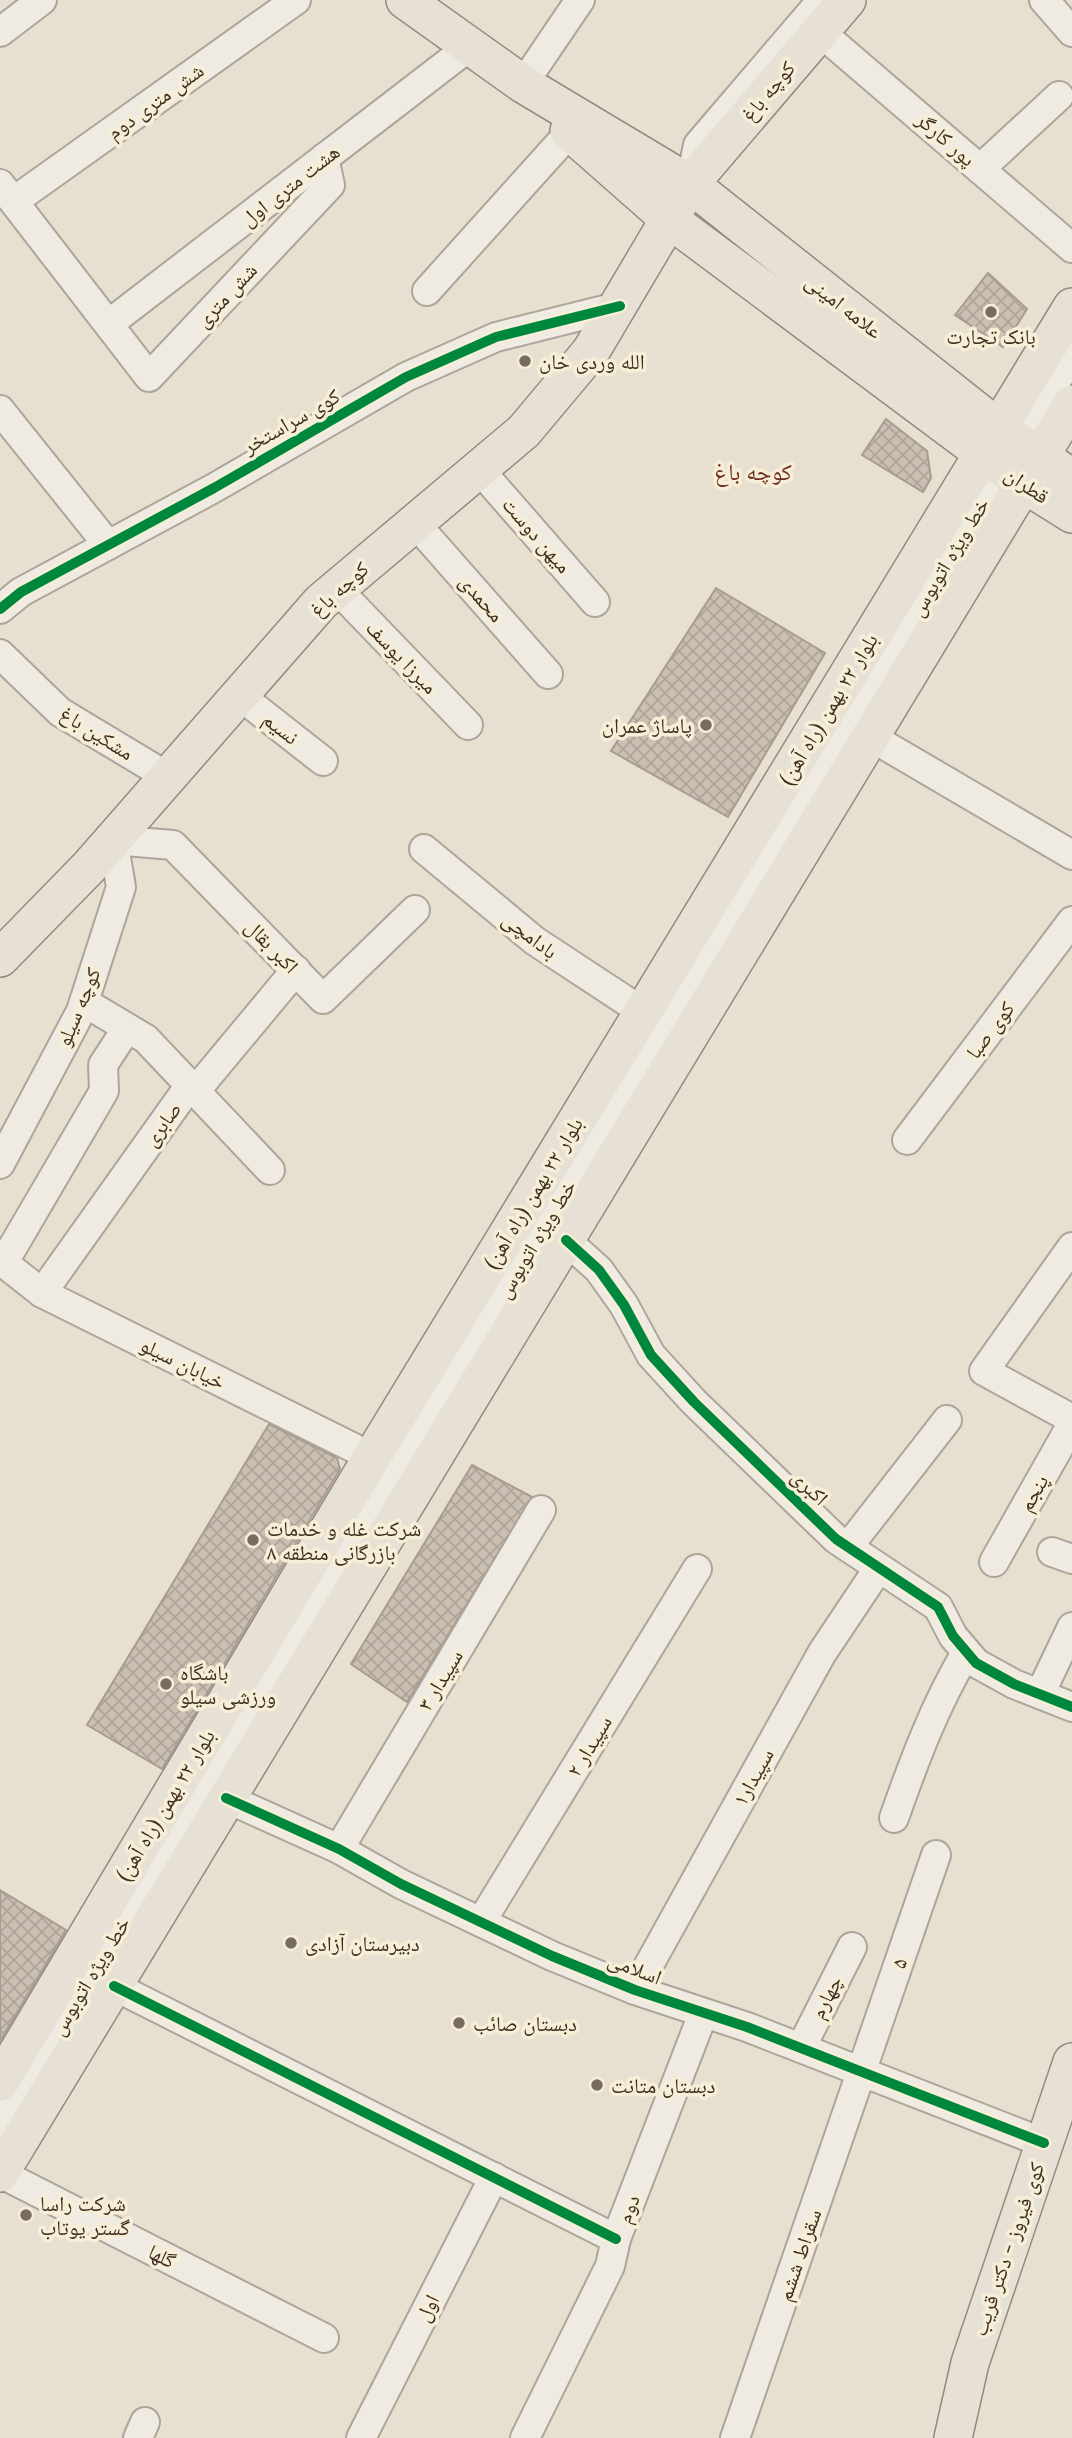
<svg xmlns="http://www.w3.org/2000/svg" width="1072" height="2438" font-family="Lora,'Noto Naskh Arabic',serif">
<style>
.building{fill:url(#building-cross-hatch);stroke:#a89c90;stroke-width:2}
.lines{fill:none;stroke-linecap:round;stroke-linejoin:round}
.minor-casing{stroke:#ada599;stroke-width:32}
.major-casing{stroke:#928b80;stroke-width:40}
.minor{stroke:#efebe3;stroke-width:28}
.major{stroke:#e6e1d4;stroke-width:37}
.cycleway-casing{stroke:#f7eed8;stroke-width:15}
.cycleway{stroke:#00873e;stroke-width:10}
.poi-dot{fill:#786c5e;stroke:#f7eed8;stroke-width:2.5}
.labels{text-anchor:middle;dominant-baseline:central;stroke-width:7;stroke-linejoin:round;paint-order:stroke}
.street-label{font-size:21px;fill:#3d2e20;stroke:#f7eed8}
.poi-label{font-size:21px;fill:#3d2e20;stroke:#f7eed8;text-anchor:start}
.neighbourhood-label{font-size:23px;fill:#6b2e1e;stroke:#f7eed8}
</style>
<defs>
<pattern id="building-cross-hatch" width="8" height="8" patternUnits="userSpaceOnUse" patternTransform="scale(1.75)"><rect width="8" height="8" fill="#cbbfb2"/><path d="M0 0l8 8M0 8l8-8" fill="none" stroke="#afa499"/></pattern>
</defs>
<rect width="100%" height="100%" fill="#e7e0d1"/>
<g class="building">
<polygon points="988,273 1027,309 1003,347 955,315"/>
<polygon points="886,419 927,451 931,478 923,492 862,455"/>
<polygon points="716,588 825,653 728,817 611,751"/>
<polygon points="269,1424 337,1458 340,1469 162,1769 87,1725"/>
<polygon points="472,1465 532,1497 407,1702 351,1664"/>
<polygon points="0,1890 66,1930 0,2041"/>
</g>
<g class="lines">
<g class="minor-casing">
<g id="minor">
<polyline points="1044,0 1072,32"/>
<polyline points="819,31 1072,248"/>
<polyline points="0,32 42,0"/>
<polyline points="523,84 580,0"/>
<polyline points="980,169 1059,96"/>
<polyline points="0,184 149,377 330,185 324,158"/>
<polyline points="690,184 698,145 822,0"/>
<polyline points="14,201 296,0"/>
<polyline points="427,291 570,132"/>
<polyline points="110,323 470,46"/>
<polyline points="0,410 108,545"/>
<polyline points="479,469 595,602"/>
<polyline points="415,523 548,674"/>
<polyline points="337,589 468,725"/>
<polyline points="0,609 21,592 214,488 406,377 496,337 620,306"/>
<polyline points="0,654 60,712 168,777"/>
<polyline points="239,695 323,761"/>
<polyline points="871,737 1072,855"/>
<polyline points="424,849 535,941 643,1012"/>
<polyline points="84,1002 146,1039 270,1170"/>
<polyline points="907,1140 1072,921"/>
<polyline points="0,1164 81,1011 121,887 113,840 173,845 323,999 415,910"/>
<polyline points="566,1240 599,1270 624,1305 651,1355 694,1402 836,1539 938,1607 953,1636 976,1663 1014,1684 1072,1707"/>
<polyline points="1072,1247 984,1371 1072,1419"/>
<polyline points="0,1260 42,1293 372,1457 391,1459"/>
<polyline points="4,1262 104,1091 103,1065 127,1028"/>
<polyline points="42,1293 190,1085 202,1083 296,970"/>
<polyline points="848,1547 947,1420"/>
<polyline points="1052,1552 1072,1559"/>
<polyline points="994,1562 1072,1424"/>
<polyline points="1040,1694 1072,1627"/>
<polyline points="226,1798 339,1849 401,1884 552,1956 635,1990 747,2027 1044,2143"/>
<path d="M894,1818C914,1761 935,1705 966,1653"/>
<polyline points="339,1849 541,1510"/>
<polyline points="481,1922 697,1569"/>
<polyline points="114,1986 616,2239"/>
<polyline points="635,1990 822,1653 878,1569"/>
<polyline points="801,2048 852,1947"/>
<polyline points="0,2124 1072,355"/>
<polyline points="0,2173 324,2338"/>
<polyline points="138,2438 145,2422"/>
<polyline points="361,2438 494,2177"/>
<polyline points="525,2438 610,2266 616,2239 703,2014"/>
<polyline points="735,2438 936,1855"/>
</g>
</g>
<g class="major-casing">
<g id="major">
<polyline points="405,0 523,84 690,184 998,428 1072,478"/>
<polyline points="569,131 669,219 1024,484 1072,514"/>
<polyline points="0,958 89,867 321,602 524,431 591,351 690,184 847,0"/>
<polyline points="0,2082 372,1457 1072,307"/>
<polyline points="0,2173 1072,404"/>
<polyline points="953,2438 970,2363 1072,2062"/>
</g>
</g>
<use href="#minor" class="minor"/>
<use href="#major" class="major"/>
<g class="cycleway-casing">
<g id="cycleway">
<polyline points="0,609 21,592 214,488 406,377 496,337 620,306"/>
<polyline points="566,1240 599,1270 624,1305 651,1355 694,1402 836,1539 938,1607 953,1636 976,1663 1014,1684 1072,1707"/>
<polyline points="226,1798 339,1849 401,1884 552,1956 635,1990 747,2027 1044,2143"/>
<polyline points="114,1986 616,2239"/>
</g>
</g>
<use href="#cycleway" class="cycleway"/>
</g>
<g class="poi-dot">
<circle cx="991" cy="312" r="7"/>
<circle cx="525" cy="361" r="7"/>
<circle cx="706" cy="725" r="7"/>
<circle cx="253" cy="1540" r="7"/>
<circle cx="166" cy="1684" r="7"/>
<circle cx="291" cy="1943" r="7"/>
<circle cx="459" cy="2023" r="7"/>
<circle cx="597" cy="2085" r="7"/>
<circle cx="26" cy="2215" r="7"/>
</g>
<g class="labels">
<g class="street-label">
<text transform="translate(768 91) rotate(-50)">کوچه باغ</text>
<text transform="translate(155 101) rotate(-36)">شش متری دوم</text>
<text transform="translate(946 139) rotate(41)">پور کارگر</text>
<text transform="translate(290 185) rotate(-38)">هشت متری اول</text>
<text transform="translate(226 295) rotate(-47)">شش متری</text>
<text transform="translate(844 306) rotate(38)">علامه امینی</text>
<text transform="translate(291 421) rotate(-30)">کوی سراستخر</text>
<text transform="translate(1027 485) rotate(34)">قطران</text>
<text transform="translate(537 535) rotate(49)">میهن دوست</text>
<text transform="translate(949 557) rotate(-59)">خط ویژه اتوبوس</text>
<text transform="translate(339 589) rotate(-42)">کوچه باغ</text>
<text transform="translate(482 598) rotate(49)">محمدی</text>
<text transform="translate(402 657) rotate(46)">میرزا یوسف</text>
<text transform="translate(828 709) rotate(-59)">بلوار ۲۲ بهمن (راه آهن)</text>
<text transform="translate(281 728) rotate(38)">نسیم</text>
<text transform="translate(97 733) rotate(32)">مشکین باغ</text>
<text transform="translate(530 935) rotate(37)">بادامچی</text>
<text transform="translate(272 946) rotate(46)">اکبر بقال</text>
<text transform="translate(78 1007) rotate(-67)">کوچه سیلو</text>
<text transform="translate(990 1030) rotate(-53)">کوی صبا</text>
<text transform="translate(162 1124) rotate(-54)">صابری</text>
<text transform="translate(533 1193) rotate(-59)">بلوار ۲۲ بهمن (راه آهن)</text>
<text transform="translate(536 1239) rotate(-59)">خط ویژه اتوبوس</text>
<text transform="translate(183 1363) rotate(26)">خیابان سیلو</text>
<text transform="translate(810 1487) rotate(44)">اکبری</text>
<text transform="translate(1033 1493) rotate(-60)">پنجم</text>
<text transform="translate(440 1680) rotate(-59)">سپیدار ۳</text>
<text transform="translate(589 1746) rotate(-59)">سپیدار ۲</text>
<text transform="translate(753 1777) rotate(-61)">سپیدار۱</text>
<text transform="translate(165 1805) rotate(-59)">بلوار ۲۲ بهمن (راه آهن)</text>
<text transform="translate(899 1963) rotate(-71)">۵</text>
<text transform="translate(635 1968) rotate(21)">اسلامی</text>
<text transform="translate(90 1976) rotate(-59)">خط ویژه اتوبوس</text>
<text transform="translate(826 1997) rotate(-63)">چهارم</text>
<text transform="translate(628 2209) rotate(-69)">دوم</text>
<text transform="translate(1008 2249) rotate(-71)">کوی فیروز - دکتر قریب</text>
<text transform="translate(799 2255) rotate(-71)">سقراط ششم</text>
<text transform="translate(162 2256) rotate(27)">گلها</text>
<text transform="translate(427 2308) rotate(-63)">اول</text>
</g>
<g class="poi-label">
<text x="991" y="336" text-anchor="middle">بانک تجارت</text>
<text x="539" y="361">الله وردی خان</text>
<text x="692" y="725" text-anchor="end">پاساژ عمران</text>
<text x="267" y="1528">شرکت غله و خدمات<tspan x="267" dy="24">بازرگانی منطقه ۸</tspan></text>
<text x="180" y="1672">باشگاه<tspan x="180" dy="24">ورزشی سیلو</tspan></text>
<text x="305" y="1943">دبیرستان آزادی</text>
<text x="473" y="2023">دبستان صائب</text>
<text x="611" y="2085">دبستان متانت</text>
<text x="40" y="2203">شرکت راسا<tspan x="40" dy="24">گستر یوتاب</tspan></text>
</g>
<g class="neighbourhood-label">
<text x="753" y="471">کوچه باغ</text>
</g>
</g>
</svg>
